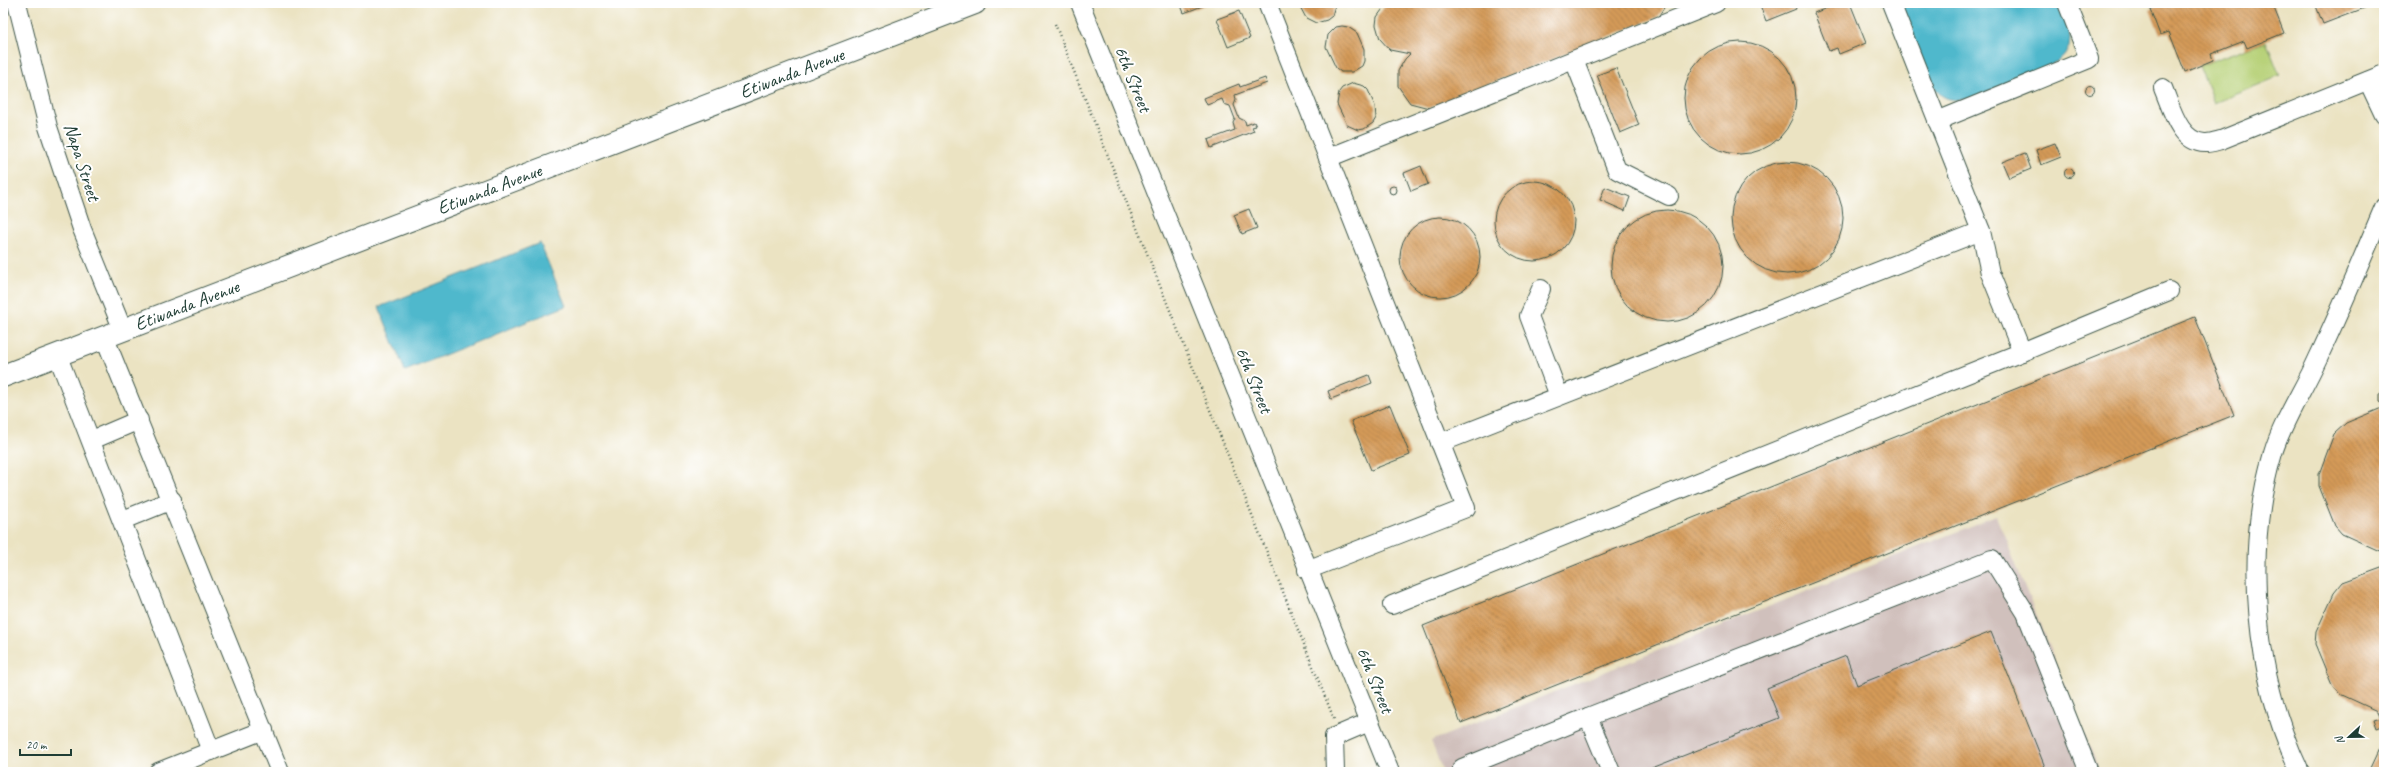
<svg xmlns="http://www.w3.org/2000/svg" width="2387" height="775" font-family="Caveat,sans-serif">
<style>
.industrial{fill:#d0c0bc}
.pitch{fill:#b6d076;stroke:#6a8655}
.water{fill:#4fb8cc;stroke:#377a80}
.building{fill:url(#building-back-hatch)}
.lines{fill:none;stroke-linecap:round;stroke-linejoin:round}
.minor-casing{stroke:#3e5649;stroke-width:20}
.major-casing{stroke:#3e5649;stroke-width:24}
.path{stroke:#3e5649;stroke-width:2.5;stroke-dasharray:1 3;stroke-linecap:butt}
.minor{stroke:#fff;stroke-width:18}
.major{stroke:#fff;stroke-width:22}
.labels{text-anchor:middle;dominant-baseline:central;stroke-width:4;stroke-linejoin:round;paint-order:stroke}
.street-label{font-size:19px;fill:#1f3d34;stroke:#fff}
</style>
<defs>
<pattern id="building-back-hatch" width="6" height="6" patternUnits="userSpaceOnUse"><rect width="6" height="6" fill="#d49a59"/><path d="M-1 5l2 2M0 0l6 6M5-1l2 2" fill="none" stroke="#ab7f4a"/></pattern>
</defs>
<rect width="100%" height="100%" fill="#fff"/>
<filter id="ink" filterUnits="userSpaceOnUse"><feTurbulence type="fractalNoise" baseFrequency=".025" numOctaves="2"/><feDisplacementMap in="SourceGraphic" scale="8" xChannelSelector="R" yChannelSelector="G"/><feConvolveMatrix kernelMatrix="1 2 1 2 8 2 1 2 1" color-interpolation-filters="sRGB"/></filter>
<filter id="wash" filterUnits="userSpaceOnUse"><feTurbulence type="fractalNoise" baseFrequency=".012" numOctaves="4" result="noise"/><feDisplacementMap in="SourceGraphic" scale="16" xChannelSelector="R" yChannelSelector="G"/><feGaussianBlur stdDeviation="0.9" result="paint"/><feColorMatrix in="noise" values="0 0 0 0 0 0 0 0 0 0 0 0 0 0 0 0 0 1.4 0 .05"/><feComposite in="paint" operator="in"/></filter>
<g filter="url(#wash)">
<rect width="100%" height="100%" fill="#ebe3c2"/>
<polygon class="industrial" points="1996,516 2100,772 1443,772 1431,741"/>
<polygon class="pitch" points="2266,41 2280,76 2214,103 2199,66"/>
<g class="water">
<path d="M1899,3H2059L2069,29L2070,39L2069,48L2064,56L2058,62L1973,98C1963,100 1950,102 1941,95C1926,83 1907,23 1899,3Z"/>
<polygon points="540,243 566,306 405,371 379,307"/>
</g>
<g id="blocks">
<g class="building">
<polygon points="1180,3 1210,3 1184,13"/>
<polygon points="1298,3 1335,3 1335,5 1332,16 1327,20 1316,23 1306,18"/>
<polygon points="1387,3 1667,3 1658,17 1429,108 1410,103 1398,86 1398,71 1405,59 1410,54 1390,50 1380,39 1376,25 1377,17"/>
<polygon points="1766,3 1794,3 1796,9 1766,21 1760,5"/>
<polygon points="1840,3 1850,3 1866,43 1839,54 1837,48 1829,51 1814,13"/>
<polygon points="2156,3 2272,3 2284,33 2247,48 2244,41 2211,54 2213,60 2185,72 2169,32 2160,35 2150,9 2157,6"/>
<polygon points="2322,3 2365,3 2367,7 2323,24 2316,6"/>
<polygon points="1239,11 1250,38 1228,47 1217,19"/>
<polygon points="1342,26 1348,27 1357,33 1364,49 1364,61 1362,66 1352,72 1341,72 1336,68 1326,47 1328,35 1336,27"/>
<circle cx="1740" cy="98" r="56"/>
<polygon points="1616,68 1639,125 1620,133 1597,75"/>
<polygon points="1265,78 1267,83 1235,95 1236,100 1234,105 1239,118 1245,121 1246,125 1254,122 1256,126 1252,127 1254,131 1211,148 1208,140 1235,130 1233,123 1235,119 1230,106 1224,104 1222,99 1207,105 1204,98 1239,84 1240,87"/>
<polygon points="1353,83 1364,86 1368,90 1375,106 1376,118 1373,123 1364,129 1358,130 1347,125 1337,104 1339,92 1342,88"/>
<circle cx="2090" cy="90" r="4.5"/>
<polygon points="2055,143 2061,157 2041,165 2036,150"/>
<polygon points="2025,153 2031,169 2009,178 2002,162"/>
<circle cx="1787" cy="218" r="56"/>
<polygon points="1421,166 1428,184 1411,191 1404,173"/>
<circle cx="2069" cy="173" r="4.5"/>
<circle cx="1534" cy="221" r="40"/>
<circle cx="1393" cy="190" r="4"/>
<polygon points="1605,187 1630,197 1625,211 1600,200"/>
<polygon points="1249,209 1257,228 1242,234 1234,215"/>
<circle cx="1667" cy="266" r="56"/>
<circle cx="1440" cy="257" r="40"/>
<polygon points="2195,317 2234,415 1461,723 1423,626"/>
<polygon points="1369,375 1372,383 1331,399 1328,391"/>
<polygon points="2380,393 2384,394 2384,404 2380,402"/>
<polygon points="1390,405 1410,455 1371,470 1351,421"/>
<polygon points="2384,407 2384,553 2342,534 2335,526 2319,486 2319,474 2334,434 2346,423"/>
<polygon points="2384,567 2384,726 2376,729 2373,720 2380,718 2377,711 2340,694 2332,685 2315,644 2316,632 2334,593 2343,582"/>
<polygon points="1991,632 2047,772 1642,772 1779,718 1767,688 1846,656 1857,685"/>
<polygon points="2384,738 2384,772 2370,772 2370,768"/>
</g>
</g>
</g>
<g filter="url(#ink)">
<use href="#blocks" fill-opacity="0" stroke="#3e5649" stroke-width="1"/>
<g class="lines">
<g class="minor-casing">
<g id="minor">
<polyline points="17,3 48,127 82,229 122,328"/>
<polyline points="1080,3 1390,772"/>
<polyline points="1267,3 1466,508 1307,570"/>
<polyline points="1574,60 1617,170 1669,196"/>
<polyline points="2368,81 2384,115"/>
<path d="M2163,88C2171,107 2180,144 2206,143C2211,143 2217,141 2221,140L2384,74"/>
<polyline points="1937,121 2089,59 2067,3"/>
<polyline points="1328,158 1716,3"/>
<polyline points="1541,289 1529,316 1559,396"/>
<polyline points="104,336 280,772"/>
<polyline points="2022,352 2169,291"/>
<polyline points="57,354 211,751"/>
<polyline points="92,440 139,420"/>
<polyline points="1440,443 1981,231 1891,3"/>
<polyline points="123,520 172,500"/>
<polyline points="1392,605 2022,352 1990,273 1981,231"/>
<polyline points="1462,768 1588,717"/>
<polyline points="158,772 264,730"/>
<polyline points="1335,772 1334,737 1369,722"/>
<polyline points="1611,772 1588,717 1992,559 2026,613 2089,772"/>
<path d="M2300,772C2255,678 2243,553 2273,453C2283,420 2303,391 2317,360C2341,310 2362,259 2384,207"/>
</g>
</g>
<g class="major-casing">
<g id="major">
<path id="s1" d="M3,376L975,3"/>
</g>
</g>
<polyline class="path" points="1055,24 1334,719"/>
<use href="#minor" class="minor"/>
<use href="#major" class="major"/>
</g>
</g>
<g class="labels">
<g class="street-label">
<text stroke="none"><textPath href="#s1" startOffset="845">Etiwanda Avenue</textPath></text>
<text transform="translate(1133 79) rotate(68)">6th Street</text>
<text transform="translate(82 162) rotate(72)">Napa Street</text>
<text stroke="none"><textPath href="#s1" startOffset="521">Etiwanda Avenue</textPath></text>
<text stroke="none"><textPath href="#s1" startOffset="197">Etiwanda Avenue</textPath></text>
<text transform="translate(1254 380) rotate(68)">6th Street</text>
<text transform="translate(1375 680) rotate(68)">6th Street</text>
</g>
</g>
<rect width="2387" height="775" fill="none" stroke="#fff" stroke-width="16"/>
<g transform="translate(2349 737) rotate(248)" stroke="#ffffff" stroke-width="3" paint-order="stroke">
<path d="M0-3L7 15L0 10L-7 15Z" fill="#1f3d34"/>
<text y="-6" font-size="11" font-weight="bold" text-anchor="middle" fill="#1f3d34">N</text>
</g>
<path d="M20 749v6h51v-6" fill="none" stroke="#1f3d34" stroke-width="2"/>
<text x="26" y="749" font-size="12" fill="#1f3d34" stroke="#ffffff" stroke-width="3" paint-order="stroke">20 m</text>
</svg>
